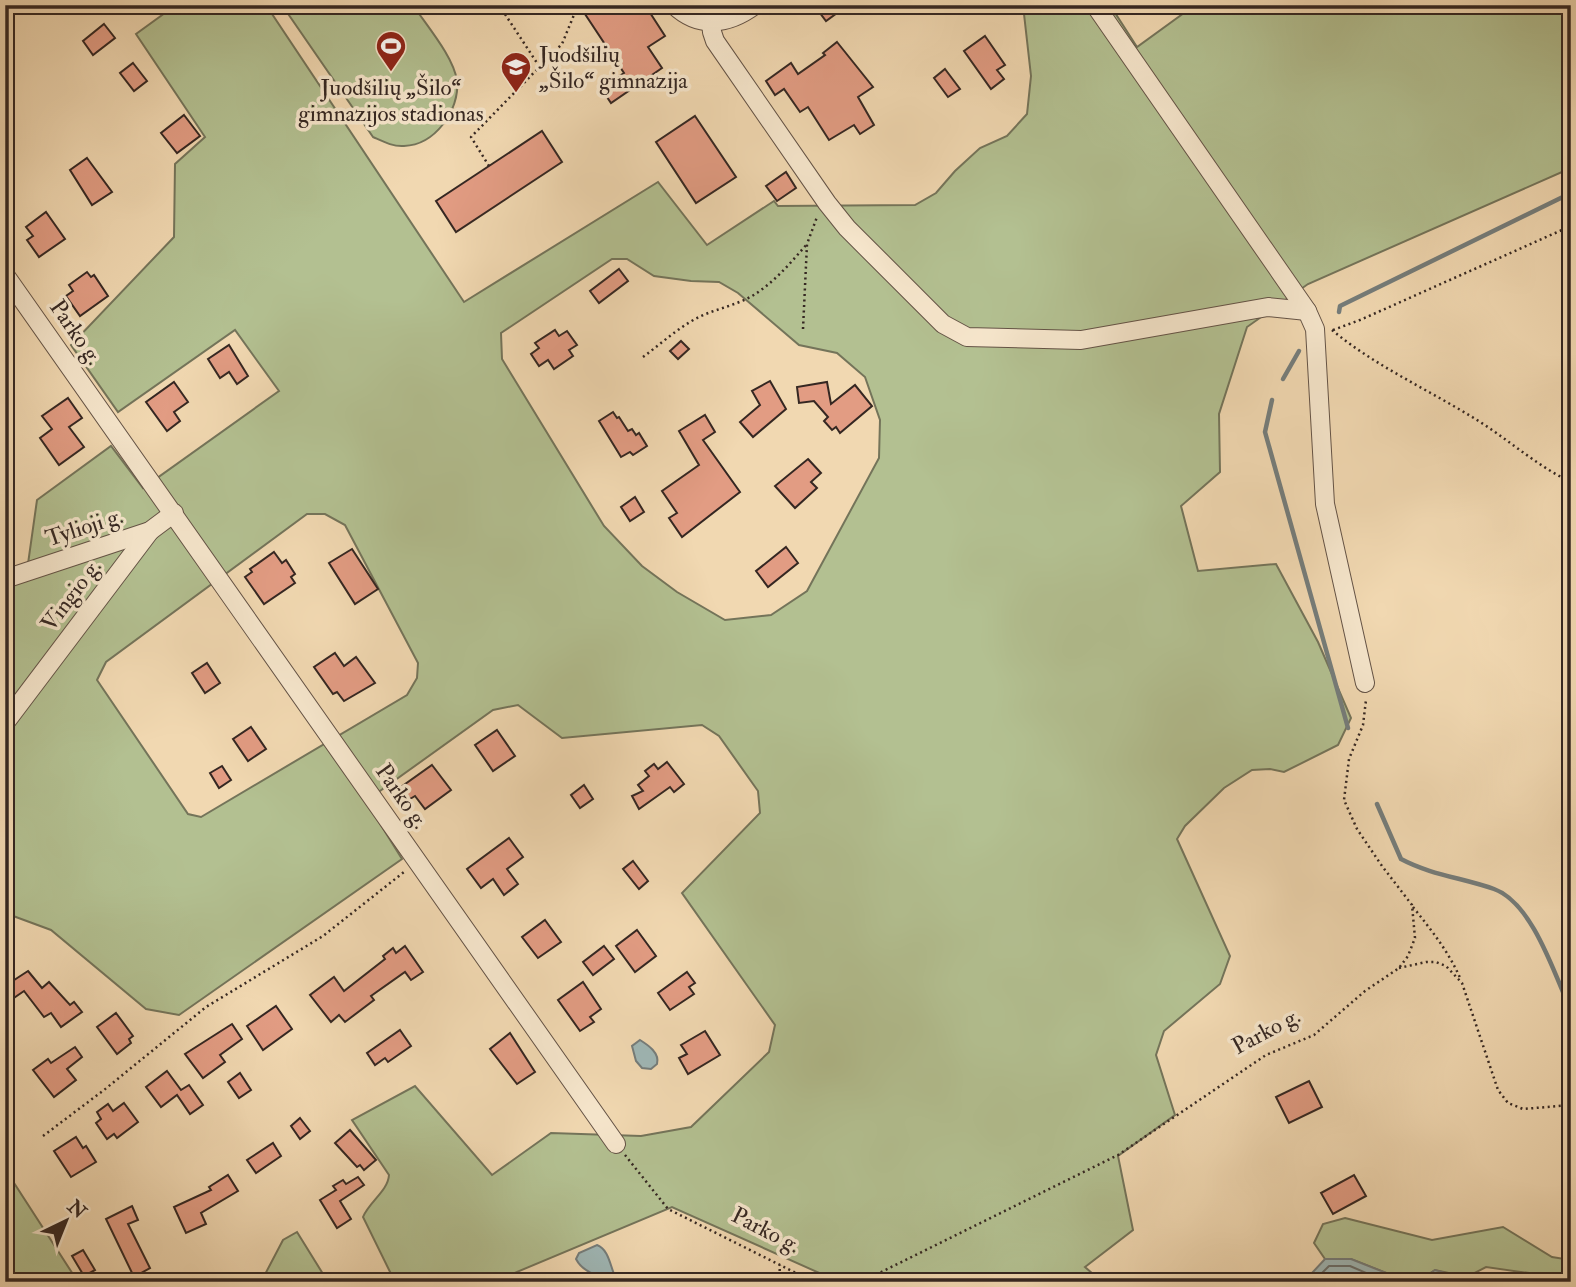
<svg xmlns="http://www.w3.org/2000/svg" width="1576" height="1287" font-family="'IM FELL Double Pica',serif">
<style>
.green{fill:#b3c091;stroke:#74745a;stroke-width:2;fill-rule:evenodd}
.water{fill:#9fb7b6;stroke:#757d7b;stroke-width:2}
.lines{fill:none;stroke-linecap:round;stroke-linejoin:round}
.shore{stroke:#6a6f6c;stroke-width:2}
.stream{stroke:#757d7b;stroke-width:4.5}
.building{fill:#e29c83;stroke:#352722;stroke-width:2}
.street-casing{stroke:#645346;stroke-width:20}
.path{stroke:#352722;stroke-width:2.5;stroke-dasharray:2 3.5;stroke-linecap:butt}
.street{stroke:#f6e6cc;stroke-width:18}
.labels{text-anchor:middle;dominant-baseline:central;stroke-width:7;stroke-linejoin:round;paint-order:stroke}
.poi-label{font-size:23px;fill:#352722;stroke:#f6e6cc;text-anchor:start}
.street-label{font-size:23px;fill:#352722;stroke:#f6e6cc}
</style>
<rect width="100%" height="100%" fill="#f1d8b1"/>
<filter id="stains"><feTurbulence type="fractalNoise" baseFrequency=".00286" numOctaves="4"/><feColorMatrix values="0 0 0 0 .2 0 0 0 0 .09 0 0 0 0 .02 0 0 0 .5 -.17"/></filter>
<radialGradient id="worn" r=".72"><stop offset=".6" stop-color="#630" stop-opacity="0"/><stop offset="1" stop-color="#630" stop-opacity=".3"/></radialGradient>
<g class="green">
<path d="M176,5H266L464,302L658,182L707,245L774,201L778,206L915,205L936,193L955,171L980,148L1007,136L1027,114L1031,76L1023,5H1110L1137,47L1195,5H1571V168L1308,284L1247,327L1219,414L1220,472L1181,506L1198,571L1276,564L1318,642L1351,718L1338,745L1284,772L1270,769L1252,770L1224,788L1185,826L1177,839L1230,956L1220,984L1164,1031L1156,1055L1175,1115L1118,1156L1133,1230L1085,1267L1102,1282H862L826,1276L672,1207L493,1282H395L363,1217C369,1202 388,1191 389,1175L352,1120L415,1086L492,1175L551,1133L641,1136L691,1127L769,1052L775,1025L682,893L760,813L758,791L719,736L702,725L562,738L518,705L493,710L366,801L402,859L179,1015L146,1009L51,930L5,913V586L26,578L37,500L111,446L143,488L279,391L235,330L118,412L71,345L174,237L175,164L205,137L136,34ZM612,259H627L654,276L691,281L719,282L738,293L799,345L837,353L865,377L880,420L879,458L807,591L771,615L725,620L677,592L642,566L604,526L502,359L501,333ZM307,514H325L345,525L418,663L417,678L407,695L201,817L188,814L97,680L106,662Z"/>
<path d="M282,5H413C426,25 454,57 457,81C460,110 435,145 404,146C393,147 382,141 373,137Z"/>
<polygon points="5,1169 78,1282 5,1282"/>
<polygon points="1345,1218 1432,1240 1503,1227 1552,1257 1571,1260 1571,1279 1486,1267 1467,1277 1435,1270 1419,1281 1404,1280 1351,1259 1325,1259 1314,1243 1323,1224"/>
<polygon points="297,1232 328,1282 261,1282 283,1240"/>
</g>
<g class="water">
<path d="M640,1040C648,1045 660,1053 657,1064L651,1069L642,1068L636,1061L632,1046Z"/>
<path d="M597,1245C608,1249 610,1264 614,1274C602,1281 582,1271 576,1259L579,1253Z"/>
<polygon points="1325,1259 1351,1259 1404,1280 1419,1281 1435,1270 1449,1274 1451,1282 1312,1282 1312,1273"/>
</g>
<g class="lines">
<polyline class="shore" points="1319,1282 1320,1275 1329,1266 1350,1266 1387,1282"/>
<g class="stream">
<polyline points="1339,312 1340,306 1571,193"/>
<polyline points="1283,379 1299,351"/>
<polyline points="1272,400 1265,432 1348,728"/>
<path d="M1377,804L1401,859C1431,875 1463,878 1494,889C1533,903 1555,976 1571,1011"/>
</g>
</g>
<g class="building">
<polygon points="579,5 617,5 623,13 634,5 645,5 665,36 648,47 662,68 611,103 601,88 624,73"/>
<polygon points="814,5 848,5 826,21"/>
<polygon points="104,24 115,38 93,55 83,41"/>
<polygon points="985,36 1005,65 997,70 1004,79 991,89 964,51"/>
<polygon points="837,42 873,87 858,97 874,125 860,134 854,125 829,140 808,107 800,112 784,89 775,95 766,81 791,63 798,74 825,55 823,53"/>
<polygon points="133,63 147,81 134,91 120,73"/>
<polygon points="945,69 960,89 948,97 934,78"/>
<polygon points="184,115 200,136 177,153 161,133"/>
<polygon points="695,116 736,177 696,203 656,142"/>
<polygon points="542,131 562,162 456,232 436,201"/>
<polygon points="87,158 112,192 92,205 70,170"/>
<polygon points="786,172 796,188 777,201 766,186"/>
<polygon points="46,212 65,239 39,257 27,240 33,236 26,227"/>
<polygon points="619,269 628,281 599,303 590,291"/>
<polygon points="87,272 91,277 94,275 108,296 80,316 66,296 73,291 69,285"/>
<polygon points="555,330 559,336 567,331 577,345 569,350 573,356 554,369 548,360 539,366 531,354 539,348 535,343"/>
<polygon points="681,341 689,349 678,359 670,351"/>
<polygon points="229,345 248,376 237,384 229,372 220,378 208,359"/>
<polygon points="770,381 786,409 753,437 740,422 760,405 752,391"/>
<polygon points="174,382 188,402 174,412 180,421 167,431 146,402"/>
<polygon points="827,382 831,404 855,385 872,406 840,433 836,427 832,430 824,421 828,417 814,401 799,403 797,387"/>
<polygon points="68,398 82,418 69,427 84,447 59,465 40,438 52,429 42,416"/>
<polygon points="613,412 617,418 619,417 628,431 632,429 636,435 639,433 647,446 633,455 630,452 621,457 599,421"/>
<polygon points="705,415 715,432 703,440 740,492 682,537 669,518 677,513 662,491 699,465 679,431"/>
<polygon points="808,459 821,473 811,482 817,488 795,508 775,486"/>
<polygon points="635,497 644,512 630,521 621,507"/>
<polygon points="786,547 798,563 768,587 756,571"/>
<polygon points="352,549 378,589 355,604 329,563"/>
<polygon points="274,552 282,563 286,560 295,574 291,577 295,583 264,604 245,577 252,572 250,569"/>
<polygon points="335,653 344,666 356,657 375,683 344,701 337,692 333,694 314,667"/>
<polygon points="207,663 220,683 205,693 192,673"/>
<polygon points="251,727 266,749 248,761 233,739"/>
<polygon points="497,730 515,756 493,771 475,745"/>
<polygon points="667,762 684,784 674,792 670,787 639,809 632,796 643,791 638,785 649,776 645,771 654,764 658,769"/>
<polygon points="432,765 451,790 425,809 415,796 410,799 401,787"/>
<polygon points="222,766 231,780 219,788 210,773"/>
<polygon points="584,785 593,799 580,808 571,795"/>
<polygon points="509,838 523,857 507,869 518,884 504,895 493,879 481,888 467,869"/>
<polygon points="633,861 648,881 639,889 623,869"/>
<polygon points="545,920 561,942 538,958 522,937"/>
<polygon points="637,930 656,956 635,972 616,946"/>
<polygon points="405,946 423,972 411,980 405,972 371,996 374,1000 345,1022 339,1015 331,1022 310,995 334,977 344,991 385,959 383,956 393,948 396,953"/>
<polygon points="604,946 614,959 593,975 583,962"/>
<polygon points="28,971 42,988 49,982 70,1005 74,1002 82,1012 61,1027 51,1013 44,1017 24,991 5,1004 5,986"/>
<polygon points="687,972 695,983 689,987 694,994 670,1010 658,993"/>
<polygon points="583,982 601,1009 590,1017 594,1022 580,1031 558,1000"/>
<polygon points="276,1006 292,1029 263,1050 247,1026"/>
<polygon points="116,1013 133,1036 129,1039 131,1043 117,1054 97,1027"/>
<polygon points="232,1024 242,1039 220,1055 225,1062 203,1078 185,1054"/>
<polygon points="400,1030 411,1046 388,1062 385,1058 375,1065 367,1053"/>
<polygon points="705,1031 720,1055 688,1074 679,1058 687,1054 681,1045"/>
<polygon points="510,1033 535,1072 517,1084 490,1049"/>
<polygon points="75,1047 82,1057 67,1069 76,1080 54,1097 33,1070 48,1059 51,1063"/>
<polygon points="167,1071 181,1090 189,1085 203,1105 190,1114 177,1095 161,1107 146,1087"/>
<polygon points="240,1073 251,1090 239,1098 228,1082"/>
<polygon points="1309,1081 1322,1107 1289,1123 1276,1097"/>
<polygon points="124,1103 138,1122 117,1138 114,1134 107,1139 96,1123 101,1119 97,1112 108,1104 113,1111"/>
<polygon points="300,1118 310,1131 300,1139 291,1126"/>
<polygon points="350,1130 376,1160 364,1170 360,1165 357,1167 335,1143"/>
<polygon points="76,1137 83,1148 86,1146 96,1162 71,1177 54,1151"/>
<polygon points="273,1143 281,1156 256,1173 247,1160"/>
<polygon points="228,1175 238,1191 201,1213 206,1224 186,1233 174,1207 211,1190 209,1187"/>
<polygon points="1354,1175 1366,1196 1333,1214 1321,1193"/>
<polygon points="358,1177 364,1185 340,1201 351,1219 337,1228 320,1200 336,1190 333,1186 343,1180 346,1184"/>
<polygon points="132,1206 138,1220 128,1224 150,1268 134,1277 106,1219"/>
<polygon points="83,1250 95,1270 84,1276 72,1256"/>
</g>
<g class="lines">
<g class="street-casing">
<g id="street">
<path d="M674,5C699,29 728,25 755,5"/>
<polyline points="1095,5 1307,311 1315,329 1325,504 1365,683"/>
<polyline points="711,23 712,32 715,41 827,203 847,228 943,324 967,337 1081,340 1268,307 1307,311"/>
<polyline points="5,275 616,1144"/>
<polyline points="5,579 150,531 174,513"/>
<polyline points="5,723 150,531"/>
</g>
</g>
<g class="path">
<polyline points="499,5 539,66"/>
<polyline points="489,166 471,137 562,44 576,10"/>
<polyline points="803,329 807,244 817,217"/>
<path d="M1332,330C1375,366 1429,390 1477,420C1509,440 1537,466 1571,482"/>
<polyline points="1333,330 1360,320 1571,226"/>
<path d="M643,357C662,343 680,326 701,316C721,307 743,304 761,290C779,277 793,260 807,244"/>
<path d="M1413,907C1432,931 1449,952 1461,980"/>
<polyline points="1399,968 1426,962 1436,962 1446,966 1462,983 1498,1090 1508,1103 1523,1109 1571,1105"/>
<polyline points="43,1136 104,1090 206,1007 323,936 404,872"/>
<polyline points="625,1155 668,1209 814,1282"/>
<polyline points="779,1282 780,1265"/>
<polyline points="861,1282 1118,1155 1266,1055 1314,1035 1365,991 1399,968 1408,956 1415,938 1412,905 1382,866 1357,829 1344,800 1349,759 1363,725 1366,700"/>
</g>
<use href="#street" class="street"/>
</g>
<defs>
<g id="stadium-pin" transform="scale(1.575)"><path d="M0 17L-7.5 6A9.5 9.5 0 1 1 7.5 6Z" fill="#8f2418" stroke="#f6e6cc"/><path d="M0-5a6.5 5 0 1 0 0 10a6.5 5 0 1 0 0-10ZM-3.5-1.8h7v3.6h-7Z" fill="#fff"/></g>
<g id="school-pin" transform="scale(1.575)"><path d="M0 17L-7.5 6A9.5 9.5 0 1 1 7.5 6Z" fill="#8f2418" stroke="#f6e6cc"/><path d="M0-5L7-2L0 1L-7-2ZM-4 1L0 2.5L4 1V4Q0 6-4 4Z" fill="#fff"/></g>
</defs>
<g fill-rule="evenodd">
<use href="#stadium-pin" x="391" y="46"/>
<use href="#school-pin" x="516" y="67"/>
</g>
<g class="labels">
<g class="poi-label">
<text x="539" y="54">Juodšilių<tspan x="539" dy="26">„Šilo“ gimnazija</tspan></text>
<text x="391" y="87" text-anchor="middle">Juodšilių „Šilo“<tspan x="391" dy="26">gimnazijos stadionas</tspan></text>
</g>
<g class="street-label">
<text transform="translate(76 332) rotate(55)">Parko g.</text>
<text transform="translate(84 527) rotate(-18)">Tylioji g.</text>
<text transform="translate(71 595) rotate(-53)">Vingio g.</text>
<text transform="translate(402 796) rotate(55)">Parko g.</text>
<text transform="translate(1266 1031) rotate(-28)">Parko g.</text>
<text transform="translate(766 1230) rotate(27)">Parko g.</text>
</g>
</g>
<rect width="1576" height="1287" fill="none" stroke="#f1d8b1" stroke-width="28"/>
<rect x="7" y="7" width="1562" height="1273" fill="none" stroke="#352722" stroke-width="3.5"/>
<rect x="14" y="14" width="1548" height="1259" fill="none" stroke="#352722" stroke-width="2"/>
<g transform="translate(66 1221) rotate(43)" stroke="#f6e6cc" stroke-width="5" paint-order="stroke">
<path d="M0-5L12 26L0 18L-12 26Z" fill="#352722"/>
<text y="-10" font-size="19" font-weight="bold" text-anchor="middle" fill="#352722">N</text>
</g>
<rect width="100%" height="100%" filter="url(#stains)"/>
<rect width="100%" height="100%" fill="url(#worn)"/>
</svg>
